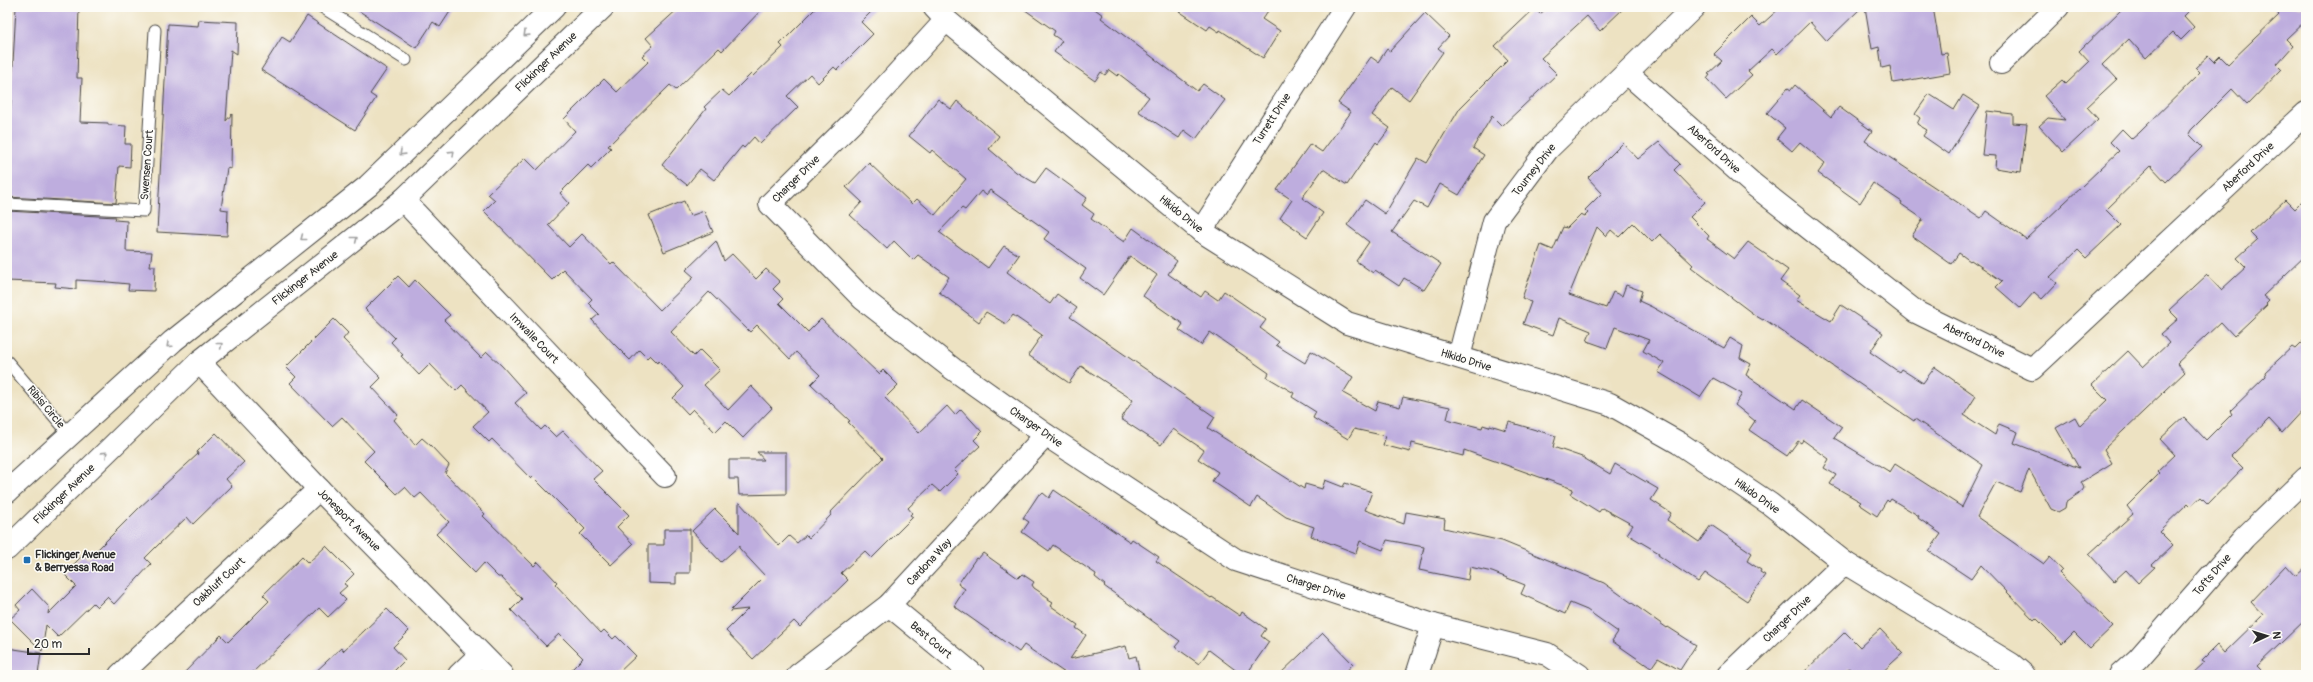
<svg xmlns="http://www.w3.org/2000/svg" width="2313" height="682" font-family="Pangolin,sans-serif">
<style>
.building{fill:#beadde;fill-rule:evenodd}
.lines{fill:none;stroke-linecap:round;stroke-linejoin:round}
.lane-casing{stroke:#484642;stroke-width:13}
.street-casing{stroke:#484642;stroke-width:24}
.secondary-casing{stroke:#484642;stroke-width:24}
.lane{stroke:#fff;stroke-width:11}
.street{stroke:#fff;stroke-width:22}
.secondary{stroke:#fff;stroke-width:22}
.oneway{stroke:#a0a0a0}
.poi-dot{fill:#1f6fb2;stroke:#fdfcf7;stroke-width:1.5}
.labels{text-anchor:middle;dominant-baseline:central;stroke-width:3;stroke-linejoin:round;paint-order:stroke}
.street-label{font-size:11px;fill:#2b2b2b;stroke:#fdfcf7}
.poi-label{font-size:11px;font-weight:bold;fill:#2b2b2b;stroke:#fdfcf7;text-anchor:start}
</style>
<rect width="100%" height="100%" fill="#fdfcf7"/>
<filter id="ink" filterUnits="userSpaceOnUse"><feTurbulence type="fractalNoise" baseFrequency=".025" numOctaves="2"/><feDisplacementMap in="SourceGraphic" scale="8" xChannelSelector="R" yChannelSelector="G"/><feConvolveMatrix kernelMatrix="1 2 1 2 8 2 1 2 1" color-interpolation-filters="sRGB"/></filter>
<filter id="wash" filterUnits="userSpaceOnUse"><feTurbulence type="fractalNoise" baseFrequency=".012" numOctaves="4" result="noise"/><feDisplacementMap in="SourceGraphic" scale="16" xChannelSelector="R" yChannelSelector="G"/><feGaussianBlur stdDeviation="0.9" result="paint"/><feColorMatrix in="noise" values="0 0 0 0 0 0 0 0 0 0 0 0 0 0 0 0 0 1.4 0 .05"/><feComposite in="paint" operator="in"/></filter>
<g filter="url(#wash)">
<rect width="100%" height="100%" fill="#ede2c2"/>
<g id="blocks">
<g class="building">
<polygon points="16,7 79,7 77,78 82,78 80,122 108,123 108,125 126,126 125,144 131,144 130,167 119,166 116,203 7,197 7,119 10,119"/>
<polygon points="353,7 453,7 440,27 433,22 416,48"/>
<polygon points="680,7 764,7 722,51 719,48 676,90 670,85 608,146 611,148 591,168 588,165 560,193 569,203 548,225 569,247 582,234 611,264 613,262 660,310 694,277 686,270 716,241 724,261 732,254 756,279 766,269 780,282 773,289 783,299 779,303 808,332 821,319 879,374 883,370 898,385 885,398 919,433 947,406 955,415 961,409 982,432 974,440 980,446 954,470 958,474 940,492 932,485 908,508 912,513 910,515 913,517 872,558 865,551 841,573 848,580 800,627 794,621 753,659 726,631 748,609 730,611 765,576 739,548 739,546 721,562 692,531 715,509 739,533 739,502 779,546 789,536 797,543 806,535 809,538 831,515 830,513 883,458 848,422 850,421 811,384 820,375 796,352 790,359 757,325 750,332 709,292 671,332 694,356 700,350 720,370 704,385 728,410 751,386 772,408 743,438 726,421 715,432 693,409 688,414 673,398 684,387 659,361 658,363 650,355 647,358 639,350 630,360 614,344 592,320 599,314 588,303 592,299 563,269 552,280 484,211 495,200 488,194 525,158 537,170 575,131 564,119 604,79 617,92 648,62 642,56 653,46 646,38"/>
<polygon points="817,7 876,7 861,22 873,34 837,70 834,67 818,83 810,74 787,96 798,107 760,144 754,137 744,148 742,146 714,180 700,169 687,185 662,165 706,109 704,107 722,90 729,96 751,74 753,76 783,47 780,44"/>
<polygon points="1021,7 1092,7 1103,15 1101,18 1197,91 1203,84 1225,100 1196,139 1184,130 1179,138 1138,111 1149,97 1119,74 1117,76 1109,70 1105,75 1101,72 1095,81 1054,52 1062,41 1053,35 1055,31"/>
<polygon points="1173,7 1271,7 1262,19 1280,31 1263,58 1220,30 1219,32 1210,26 1207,30"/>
<polygon points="1548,7 1625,7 1600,31 1587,16 1541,58 1557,74 1502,126 1492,116 1473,148 1484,155 1459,195 1440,184 1427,208 1414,201 1392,232 1441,264 1424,290 1404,278 1399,286 1375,270 1373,273 1356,261 1369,242 1347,225 1365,200 1385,214 1418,158 1427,163 1460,108 1508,60 1495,46 1535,8 1540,14"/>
<polygon points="1781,7 1862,7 1827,41 1810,22 1777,54 1772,49 1748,71 1752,75 1726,99 1707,79 1710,75 1708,74 1722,61 1714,54 1751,17 1760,26"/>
<polygon points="1865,7 1933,7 1941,54 1947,53 1950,73 1893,83 1890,66 1882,68 1879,47 1872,49"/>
<polygon points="2124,7 2193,7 2184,16 2194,27 2181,40 2173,32 2146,58 2129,39 2103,64 2117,79 2087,107 2098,119 2063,152 2039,126 2048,118 2065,120 2044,96 2062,80 2066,84 2089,62 2079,51"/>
<polygon points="2272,7 2306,7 2306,20 2286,39 2293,46 2277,64 2282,69 2247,105 2232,89 2191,130 2189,134 2202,147 2166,182 2151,166 2106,210 2121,225 2086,258 2078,250 2050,277 2057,283 2042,299 2034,292 2020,308 1996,287 2002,281 1971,260 1970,261 1959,253 1951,264 1912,236 1923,219 1901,204 1902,202 1873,183 1860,203 1818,173 1825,163 1800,142 1792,151 1777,138 1785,128 1767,113 1788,88 1791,90 1795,85 1831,117 1839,107 1872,131 1865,141 1966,208 1981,218 1986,211 2026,239 2119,151 2110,142 2122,129 2132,139 2139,133 2200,73 2195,68 2208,56 2214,62 2220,56 2228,64 2279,15"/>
<polygon points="1425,13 1449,36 1438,48 1443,52 1409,100 1392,87 1372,115 1390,128 1378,144 1376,142 1347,185 1323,169 1302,198 1323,213 1307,237 1280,218 1292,200 1277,190 1310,144 1322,152 1331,140 1351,112 1338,103 1371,57 1378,62 1387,49 1390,51"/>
<polygon points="307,16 387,69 370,94 376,98 355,130 261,70 282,37 290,42"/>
<polygon points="199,20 238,22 237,54 231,50 226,121 232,114 231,169 227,168 221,209 228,210 227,236 157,232 168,24 198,26"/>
<polygon points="1929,94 1954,110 1963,95 1980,106 1949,154 1923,136 1927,130 1917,124 1920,118 1915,114"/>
<polygon points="938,99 951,109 957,101 999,136 989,149 1016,172 1035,183 1046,168 1087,198 1082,205 1094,214 1091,219 1124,242 1133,228 1152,242 1177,261 1168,274 1201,297 1205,291 1218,300 1224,291 1266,320 1260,328 1279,342 1276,345 1305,363 1311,351 1353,377 1343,393 1375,411 1378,401 1400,407 1403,397 1450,407 1447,419 1482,428 1483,425 1489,427 1490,425 1506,430 1509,422 1556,436 1553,447 1582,457 1610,474 1615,464 1658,489 1651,500 1671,513 1667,520 1699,542 1711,525 1752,553 1747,561 1761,570 1760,572 1765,575 1747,601 1705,573 1698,582 1658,555 1659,553 1627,534 1633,525 1602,508 1599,512 1570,494 1573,489 1464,450 1463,456 1412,443 1410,452 1383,445 1386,436 1354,429 1348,439 1313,418 1316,412 1292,397 1294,393 1267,377 1269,373 1210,332 1201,345 1179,330 1183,324 1143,296 1157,275 1130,256 1103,295 1080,278 1086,269 1044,239 1049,232 990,190 986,195 981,191 965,210 962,208 939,232 988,268 1004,246 1019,255 1007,272 1050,304 1057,294 1077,308 1070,317 1215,417 1208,428 1304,489 1305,484 1322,489 1325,480 1343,487 1345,483 1372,492 1365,510 1404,524 1406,512 1445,519 1444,528 1502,541 1604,583 1667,628 1668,627 1696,645 1680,670 1658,658 1651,668 1612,641 1618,632 1587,610 1570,603 1565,614 1521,594 1525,585 1492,572 1470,567 1468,580 1419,570 1424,547 1387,540 1383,550 1360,541 1356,553 1311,536 1314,527 1286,517 1257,497 1251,507 1212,481 1218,472 1198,459 1204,450 1173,429 1161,445 1121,419 1133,400 1081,366 1069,383 1028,355 1042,335 1013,315 1006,324 986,312 979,322 939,292 949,277 918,255 913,260 894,241 887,249 850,215 862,202 846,187 869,163 912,204 917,199 935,215 966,179 932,150 930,153 909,136"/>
<polygon points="1987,111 2013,114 2013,123 2027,124 2021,172 1995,168 1996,156 1982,155"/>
<path d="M1659,142L1680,164L1674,170L1705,202L1690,217L1709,236L1707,239L1734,259L1748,242L1788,270L1780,281L1800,295L1796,300L1831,321L1841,305L1883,333L1870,352L1899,372L1901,369L1923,383L1935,367L1976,396L1964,415L1995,435L1999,424L2018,432L2014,443L2079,468L2056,428L2075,417L2080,426L2107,400L2092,385L2128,351L2143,367L2169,343L2161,334L2178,319L2169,310L2207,275L2221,290L2246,267L2237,258L2257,240L2250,233L2285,200L2294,209L2306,197V255L2263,296L2269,301L2266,304L2267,305L2234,336L2221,322L2177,363L2185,372L2104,449L2112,463L2081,482L2084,488L2082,491L2066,502L2065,508L2058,512L2051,509L2029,469L2020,492L1996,482L1977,517L2044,564L2050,557L2062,570L2059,573L2113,626L2090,648L2074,632L2062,644L2036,618L2034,620L1981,565L1971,579L1929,551L1941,534L1918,518L1919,516L1891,499L1889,502L1887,500L1877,516L1859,504L1861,502L1830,484L1836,475L1824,468L1829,459L1803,440L1801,443L1798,441L1787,456L1749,430L1755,421L1735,405L1742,394L1713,378L1700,397L1658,372L1664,363L1643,351L1649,340L1615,327L1607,348L1587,341L1591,331L1559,318L1553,335L1523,324L1531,302L1522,298L1541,245L1553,250L1563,227L1567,228L1581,214L1585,216L1588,213L1585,210L1602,193L1588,178L1623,143L1638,159ZM1633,223L1652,242L1660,234L1693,265L1691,267L1756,316L1763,320L1764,319L1914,421L1915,419L1983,465L1962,507L1895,464L1890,472L1834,438L1842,427L1802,400L1796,409L1746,375L1751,364L1740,358L1743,346L1730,338L1724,348L1652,307L1639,301L1642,291L1626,285L1622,296L1613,292L1606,308L1569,295L1597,227L1606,236L1611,230L1619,237Z"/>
<polygon points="684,201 690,216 704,211 713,232 664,252 649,215"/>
<polygon points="7,211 116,217 115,220 127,221 126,251 152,252 150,266 155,266 154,291 128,290 129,284 108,282 76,280 76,289 55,287 56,283 7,281"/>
<polygon points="398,276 409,287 415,280 450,315 444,320 481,358 487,352 502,366 526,393 515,403 541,430 545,426 556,437 563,431 602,471 593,479 629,515 617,527 633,544 611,565 580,534 585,529 533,477 531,479 492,439 489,442 473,426 488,412 462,385 456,391 430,364 419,375 401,356 403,355 391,342 395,338 365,309"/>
<polygon points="334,319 348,333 343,339 381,378 372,387 398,415 394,420 415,445 422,438 430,445 449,465 445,473 485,514 483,516 534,566 538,562 557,582 555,584 601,633 604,630 613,639 616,636 636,656 616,675 566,675 583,658 559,634 546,646 511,610 522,599 501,577 498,577 484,563 475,573 436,534 449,522 421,493 415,498 405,487 397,494 364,461 374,451 342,417 332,426 290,383 296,377 286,367"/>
<polygon points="2306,338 2306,407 2282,433 2269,419 2231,456 2243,468 2208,504 2201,497 2191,506 2188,503 2159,531 2173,545 2152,565 2155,567 2138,583 2126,570 2114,581 2089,554 2133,514 2127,506 2159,474 2157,472 2175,455 2160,439 2184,417 2206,440 2232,414 2230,411 2266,376 2265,372 2292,347 2295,349"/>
<polygon points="216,433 244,462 226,479 232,486 193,524 187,517 158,545 145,558 151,564 114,604 107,597 97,607 93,603 58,637 46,625 42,651 10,619 20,610 16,605 32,589 49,607 48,614 76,586 64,574 83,555 88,559 139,508 198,454 197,452"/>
<polygon points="757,452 786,452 786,494 739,495 738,479 729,479 729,460 764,460"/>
<polygon points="1054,490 1130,542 1132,539 1159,557 1156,561 1211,598 1212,597 1240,616 1242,612 1266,629 1261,636 1269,642 1246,675 1242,675 1209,650 1199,664 1175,647 1180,641 1104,586 1105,585 1095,577 1096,574 1053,545 1049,551 1022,532 1029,522 1023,518 1039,494 1041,495 1043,493 1049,498"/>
<polygon points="664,529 690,529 690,573 676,573 676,584 648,583 648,545 664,545"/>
<polygon points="326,546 354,574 344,584 347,586 339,593 346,600 328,617 319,608 250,675 182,675 221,635 228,642 269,601 263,595 302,557 308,563"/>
<polygon points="983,553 1018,578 1022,574 1034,582 1032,585 1034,588 1049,598 1048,600 1053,603 1051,606 1078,625 1076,628 1086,635 1070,659 1126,646 1129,658 1136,656 1140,675 1068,675 1024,645 1019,652 954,606 965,589 958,584 976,558 978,559"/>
<polygon points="2286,565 2296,576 2306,567 2306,619 2257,666 2266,675 2191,675 2205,662 2202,660 2217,645 2224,653 2263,615 2251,602"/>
<polygon points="387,609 409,631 393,647 405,660 390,675 312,675 341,648 343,651"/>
<polygon points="1880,629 1903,653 1879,675 1856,675 1849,668 1841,675 1801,675 1845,632 1860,647"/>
<polygon points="1323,633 1353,664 1343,675 1279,675"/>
<polygon points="7,648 41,653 38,675 7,675"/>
</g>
</g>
</g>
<g filter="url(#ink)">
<use href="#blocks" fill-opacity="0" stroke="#484642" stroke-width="1"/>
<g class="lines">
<g class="lane-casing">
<g id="lane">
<polyline points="322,7 406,60"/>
<polyline points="7,204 144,211 155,30"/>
<polyline points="7,361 70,435"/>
</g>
</g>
<g class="street-casing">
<g id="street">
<polyline points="934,7 946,20 1201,231 1347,323 1610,404 1679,443 1770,504 1845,563 2011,664 2024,675"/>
<polyline points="946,20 856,119 770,204 863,299 953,369 1046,435 1236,560 1433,625 1547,654 1579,675"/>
<polyline points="2001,63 2058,7"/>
<polyline points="1627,73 1754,185 1916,312 2032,369 2306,113"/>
<polyline points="403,200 665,476"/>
<polyline points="1201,231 1345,7"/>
<polyline points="1459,357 1494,221 1548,149 1694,7"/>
<polyline points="199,362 319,489 502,675"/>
<polyline points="889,605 974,675"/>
<polyline points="120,675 319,489"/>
<polyline points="459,675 481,654"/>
<polyline points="798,675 889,605 1046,435"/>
<polyline points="1417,675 1433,625"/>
<polyline points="1728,675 1845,563"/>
<polyline points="2120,675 2138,659 2244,538 2306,478"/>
</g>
</g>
<g class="secondary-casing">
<g id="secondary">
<polyline points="7,492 173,341 368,186 554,7"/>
<polyline points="7,549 199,362 403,200 603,7"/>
</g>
</g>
<use href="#lane" class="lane"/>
<use href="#street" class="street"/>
<use href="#secondary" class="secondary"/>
</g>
<defs><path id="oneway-chevron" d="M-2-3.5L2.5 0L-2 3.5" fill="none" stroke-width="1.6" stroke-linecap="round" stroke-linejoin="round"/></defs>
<g class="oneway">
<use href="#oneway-chevron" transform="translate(526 34) rotate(136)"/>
<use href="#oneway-chevron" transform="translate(402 153) rotate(136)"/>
<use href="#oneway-chevron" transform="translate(452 153) rotate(-44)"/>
<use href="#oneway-chevron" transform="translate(303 238) rotate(142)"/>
<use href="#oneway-chevron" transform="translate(355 239) rotate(-38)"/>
<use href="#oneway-chevron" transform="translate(169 345) rotate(138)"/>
<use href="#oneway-chevron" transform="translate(220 345) rotate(-38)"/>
<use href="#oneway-chevron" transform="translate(105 454) rotate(-44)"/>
</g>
</g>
<rect class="poi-dot" x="23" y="556" width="8" height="8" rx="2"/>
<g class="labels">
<g class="street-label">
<text transform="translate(546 62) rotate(-44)">Flickinger Avenue</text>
<text transform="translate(1272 119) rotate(-57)">Turrett Drive</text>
<text transform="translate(1714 149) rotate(42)">Aberford Drive</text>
<text transform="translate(147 165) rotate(-86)">Swensen Court</text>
<text transform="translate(2248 167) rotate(-43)">Aberford Drive</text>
<text transform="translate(1534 170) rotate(-52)">Tourney Drive</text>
<text transform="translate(796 179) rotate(-45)">Charger Drive</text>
<text transform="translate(1181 214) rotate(39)">Hikido Drive</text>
<text transform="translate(305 278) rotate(-38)">Flickinger Avenue</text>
<text transform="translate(534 338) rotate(46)">Imwalle Court</text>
<text transform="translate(1974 340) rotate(26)">Aberford Drive</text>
<text transform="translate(1466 360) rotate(17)">Hikido Drive</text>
<text transform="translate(46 407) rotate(50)">Ribisi Circle</text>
<text transform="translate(1036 427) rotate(35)">Charger Drive</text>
<text transform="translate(64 494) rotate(-44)">Flickinger Avenue</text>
<text transform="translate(1757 496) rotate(35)">Hikido Drive</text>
<text transform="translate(349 520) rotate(45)">Jonesport Avenue</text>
<text transform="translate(929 562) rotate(-47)">Cardona Way</text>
<text transform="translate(2212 575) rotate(-49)">Tofts Drive</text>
<text transform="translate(219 582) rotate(-43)">Oakbluff Court</text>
<text transform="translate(1316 587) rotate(18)">Charger Drive</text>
<text transform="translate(1787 619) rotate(-44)">Charger Drive</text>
<text transform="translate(931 640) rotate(40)">Best Court</text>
</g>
<g class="poi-label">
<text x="35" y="554">Flickinger Avenue<tspan x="35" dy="13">&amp; Berryessa Road</tspan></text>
</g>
</g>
<rect width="2313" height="682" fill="none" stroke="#fdfcf7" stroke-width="24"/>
<g transform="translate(2267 636) rotate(86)" stroke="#fdfcf7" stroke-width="3" paint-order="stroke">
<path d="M0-3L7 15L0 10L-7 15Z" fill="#2b2b2b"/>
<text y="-6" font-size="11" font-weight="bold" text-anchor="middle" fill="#2b2b2b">N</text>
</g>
<path d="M28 648v6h61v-6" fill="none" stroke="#2b2b2b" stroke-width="2"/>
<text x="34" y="648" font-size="12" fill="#2b2b2b" stroke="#fdfcf7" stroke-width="3" paint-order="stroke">20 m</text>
</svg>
